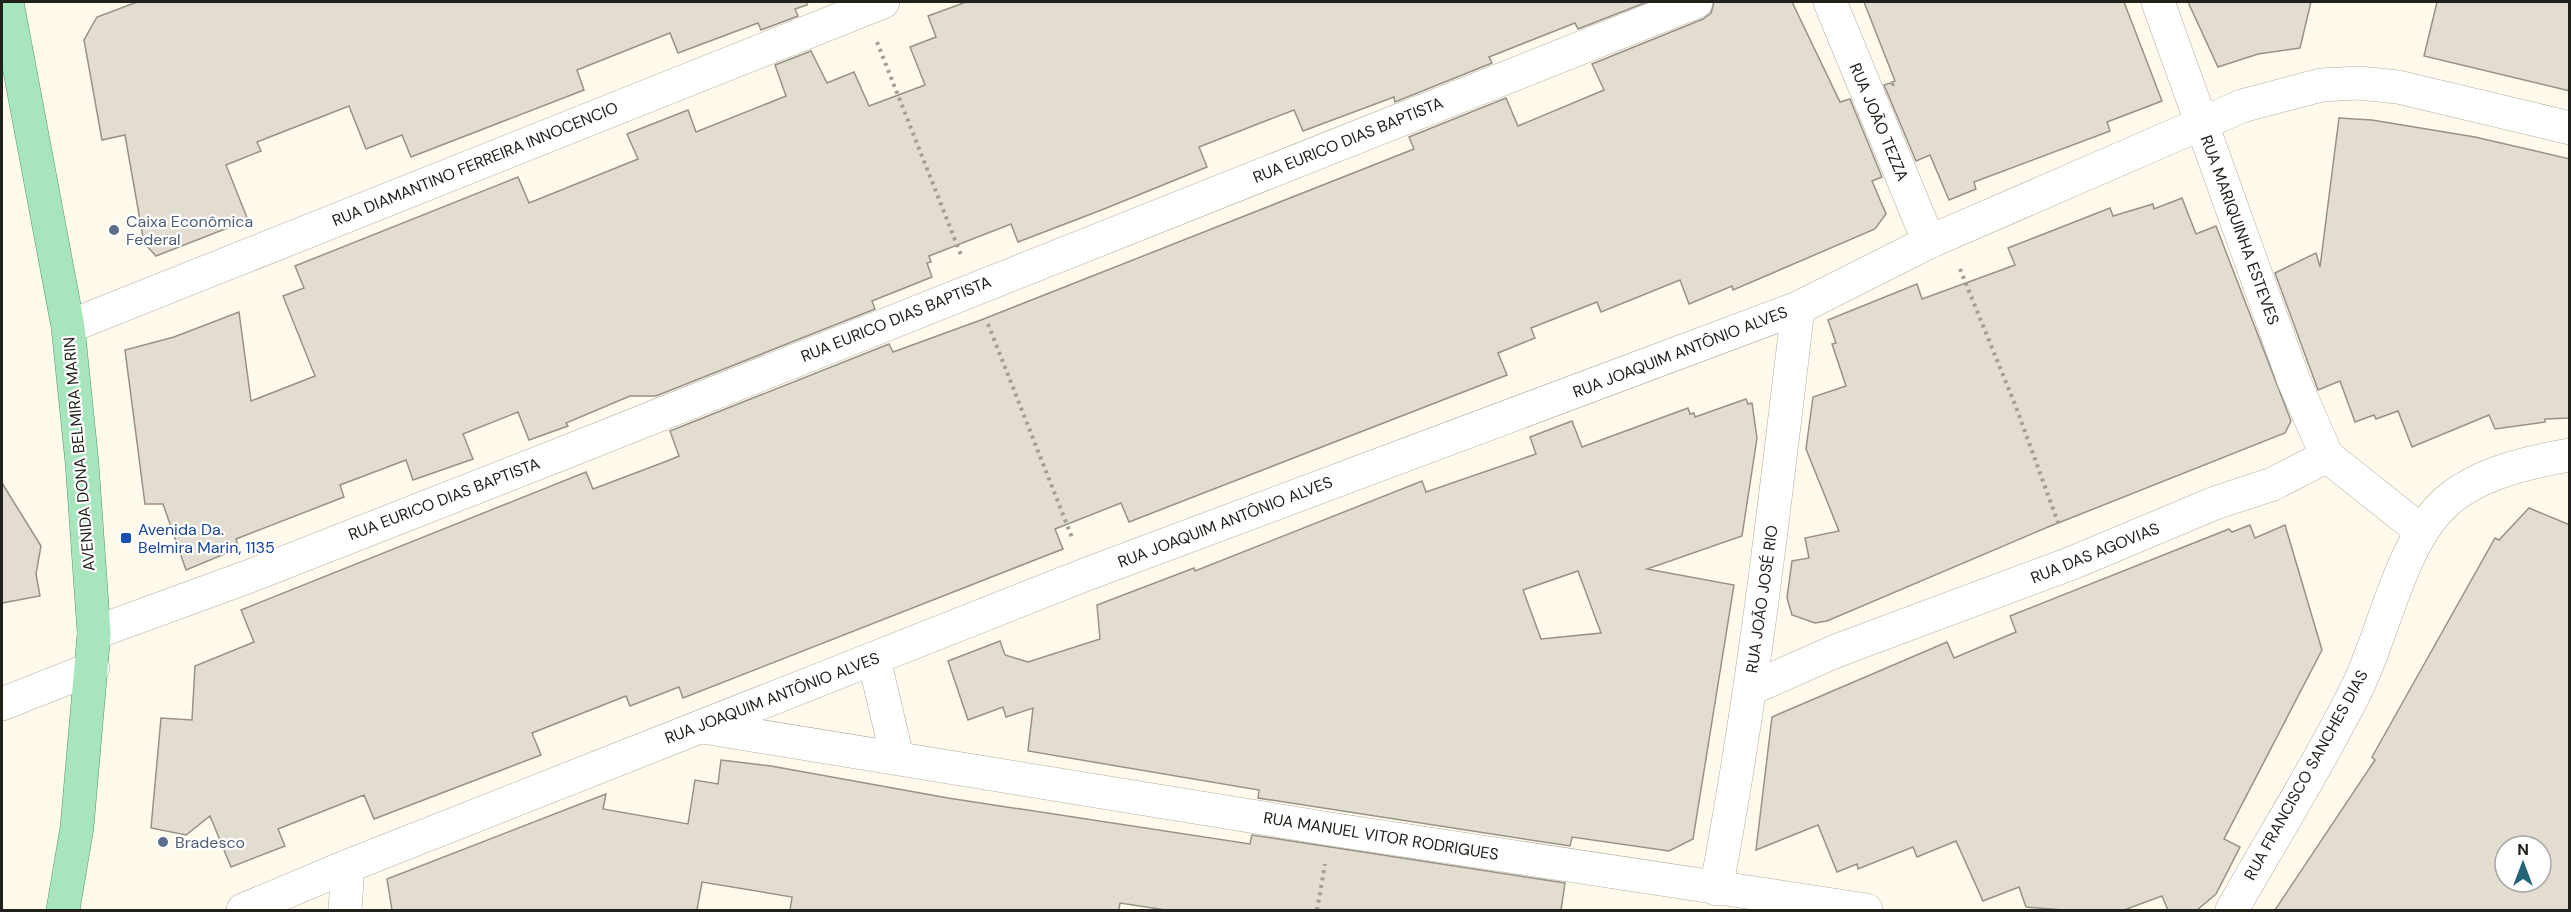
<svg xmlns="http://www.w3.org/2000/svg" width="2571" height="912" font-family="'DM Sans',sans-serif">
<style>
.building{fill:#e2ddd0;stroke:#969286;stroke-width:1.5;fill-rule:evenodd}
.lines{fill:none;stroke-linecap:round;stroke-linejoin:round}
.minor-casing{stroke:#b2ada1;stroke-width:34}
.major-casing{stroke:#529566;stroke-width:34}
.path{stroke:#a19e93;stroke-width:4;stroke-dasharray:3 4.5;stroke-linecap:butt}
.minor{stroke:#fff;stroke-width:33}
.major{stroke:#a7e5bc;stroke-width:33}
.service-dot{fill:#5c6f8a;stroke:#fff;stroke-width:2}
.transit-dot{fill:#1a4fb4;stroke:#fff;stroke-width:2}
.labels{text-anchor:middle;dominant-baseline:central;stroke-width:4.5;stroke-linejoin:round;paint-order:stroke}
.street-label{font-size:16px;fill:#22201b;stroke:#fff}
.service-label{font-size:16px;fill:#4e5e75;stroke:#fff;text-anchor:start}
.transit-label{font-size:16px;fill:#164399;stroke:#fff;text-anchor:start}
</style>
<rect width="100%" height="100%" fill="#fffaec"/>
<g class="building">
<polygon points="137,2 807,2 807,5 795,9 798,16 761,30 758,23 678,53 670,33 577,70 584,90 411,157 402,135 366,149 349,106 257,142 261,151 226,165 248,220 156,256 144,243 125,135 102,140 84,40 97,17"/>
<polygon points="966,2 1647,2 1578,29 1575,23 1489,57 1492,63 1395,102 1394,97 1303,131 1294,110 1268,120 1199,147 1207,167 1104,209 1018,242 1011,224 929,256 931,262 927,263 932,277 872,301 875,309 656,396 630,396 566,423 568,426 529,440 518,412 463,434 473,459 413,480 406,460 340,485 344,497 236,539 239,548 186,570 163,504 145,504 125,350 174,337 239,312 251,401 315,376 283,296 304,288 295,266 518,177 529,203 638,159 627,134 688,110 696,132 786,96 775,65 811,51 827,83 854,72 869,106 925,85 910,47 936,37 928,16"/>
<polygon points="1714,2 1792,2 1840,102 1850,99 1882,177 1872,181 1886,214 1875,229 1733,290 1732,286 1689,304 1680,280 1601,312 1597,302 1531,328 1535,338 1498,353 1507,375 1129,522 1121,503 1055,529 1063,549 683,698 679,687 630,706 626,696 532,733 541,755 374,819 364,795 278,829 285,846 231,867 210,816 186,835 151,828 161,718 192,720 195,666 254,642 241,610 586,472 593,489 667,461 679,456 670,431 889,344 893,352 981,320 1414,149 1409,137 1506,98 1518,126 1604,90 1592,64 1703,19 1711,13"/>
<polygon points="1864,2 2124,2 2162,101 2107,122 2110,131 1974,182 1976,189 1949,200 1930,155 1916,161 1884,85 1890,83 1894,86 1892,82 1895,81"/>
<polygon points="2188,2 2311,2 2300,48 2258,54 2218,67"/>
<polygon points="2437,2 2570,2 2570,91 2424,56"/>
<polygon points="2339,118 2372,120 2475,137 2570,159 2570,418 2545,419 2545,422 2495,429 2489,415 2412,447 2398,411 2376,419 2374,415 2355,422 2340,381 2318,390 2275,273 2316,253 2320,267"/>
<polygon points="2182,198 2196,234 2216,226 2291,421 2285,433 2048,527 1827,621 1815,623 1792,615 1787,598 1792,561 1809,558 1805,538 1839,531 1806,449 1813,397 1846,386 1832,344 1836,343 1828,320 1917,284 1922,299 2015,265 2008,248 2110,208 2113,216 2153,204 2154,209"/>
<path d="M1746,399L1748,404L1752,403L1757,438L1742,536L1647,569L1734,585L1693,839L1669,851L1572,837L1570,846L1258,798L1259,790L1028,751L1033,708L1006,717L1003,707L968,720L948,661L1000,641L1005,655L1028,662L1100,639L1097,605L1194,568L1195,571L1422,481L1426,492L1536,454L1530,437L1572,421L1582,447L1688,408L1690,414L1694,413L1695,417ZM1578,571L1601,633L1541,639L1523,590Z"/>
<polygon points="2,483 41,546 36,574 40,596 2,603"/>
<path d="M2529,508L2570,525V910H2275L2375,760L2372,757L2495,538L2499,540ZM2505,846H2541V882H2505Z"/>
<polygon points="2250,525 2255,538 2285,525 2322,650 2224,839 2240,847 2216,894 2197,910 2168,910 2162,896 2124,910 2064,910 2026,907 2019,887 1983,901 1956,841 1917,857 1913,847 1858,869 1857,864 1837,872 1818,825 1756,850 1772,717 1947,642 1954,658 2016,632 2010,616 2229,529 2232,532"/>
<polygon points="721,760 771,766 948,798 1250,844 1252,835 1565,883 1561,910 1166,910 1120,903 1119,910 790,910 792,897 702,882 697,910 392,910 387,879 606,794 603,809 688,824 695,780 718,784"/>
</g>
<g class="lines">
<g class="minor-casing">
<g id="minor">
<polyline points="1830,2 1929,242"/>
<polyline points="2158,2 2294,381 2327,456"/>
<polyline points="68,327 883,2"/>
<polyline points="94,633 250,576 556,456 1696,2"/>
<polyline points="874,659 897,757"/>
<polyline points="1750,689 1836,651 2072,563 2215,503 2273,484 2327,456 2420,530"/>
<polyline points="2,704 93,668"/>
<polyline points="703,727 1330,829 1866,910"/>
<path d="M1716,889C1753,696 1775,502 1798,308"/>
<polyline points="243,910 348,866 1087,574 1798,308 1929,242 2242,106 2321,85 2359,83 2398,87 2570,128"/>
<polyline points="345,910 348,866"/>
<path d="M2232,910C2273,837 2320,763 2357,688C2385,631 2400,543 2447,501C2480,473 2528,462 2570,455"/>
</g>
</g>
<g class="major-casing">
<polyline id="major" points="7,2 68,327 82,463 94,633 77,827 63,910"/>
</g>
<g class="path">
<polyline points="877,42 961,255"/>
<polyline points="1960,269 2016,407 2060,528"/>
<polyline points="988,324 1073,540"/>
<polyline points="1317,910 1325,864"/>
</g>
<use href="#minor" class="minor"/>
<use href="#major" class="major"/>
</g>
<g class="service-dot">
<circle cx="114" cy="230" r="6"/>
<circle cx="163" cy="842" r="6"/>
</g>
<rect class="transit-dot" x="120" y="532" width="12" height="12" rx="3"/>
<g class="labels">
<g class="street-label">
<text transform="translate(1879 122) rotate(67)">RUA JOÃO TEZZA</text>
<text transform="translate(1348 140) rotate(-22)">RUA EURICO DIAS BAPTISTA</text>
<text transform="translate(475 164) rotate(-22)">RUA DIAMANTINO FERREIRA INNOCENCIO</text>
<text transform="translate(2240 230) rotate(70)">RUA MARIQUINHA ESTEVES</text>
<text transform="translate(896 319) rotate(-22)">RUA EURICO DIAS BAPTISTA</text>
<text transform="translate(1680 352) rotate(-21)">RUA JOAQUIM ANTÔNIO ALVES</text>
<text transform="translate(79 454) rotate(-95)">AVENIDA DONA BELMIRA MARIN</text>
<text transform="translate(444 499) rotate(-21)">RUA EURICO DIAS BAPTISTA</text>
<text transform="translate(1225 522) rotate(-21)">RUA JOAQUIM ANTÔNIO ALVES</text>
<text transform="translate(2095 553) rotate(-22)">RUA DAS AGOVIAS</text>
<text transform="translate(1762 599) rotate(-82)">RUA JOÃO JOSÉ RIO</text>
<text transform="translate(772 698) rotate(-21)">RUA JOAQUIM ANTÔNIO ALVES</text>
<text transform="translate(2306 775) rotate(-61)">RUA FRANCISCO SANCHES DIAS</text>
<text transform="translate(1381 836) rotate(9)">RUA MANUEL VITOR RODRIGUES</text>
</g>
<g class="service-label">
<text x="126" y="221">Caixa Econômica<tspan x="126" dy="18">Federal</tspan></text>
<text x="175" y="842">Bradesco</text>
</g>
<g class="transit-label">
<text x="138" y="529">Avenida Da.<tspan x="138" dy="18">Belmira Marin, 1135</tspan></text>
</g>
</g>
<rect width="2571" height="912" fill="none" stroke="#22201b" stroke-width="6"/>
<g transform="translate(2523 864)"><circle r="28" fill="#ffffff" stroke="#a7a6a4" stroke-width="1.5"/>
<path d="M0-4.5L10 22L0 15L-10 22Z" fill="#246579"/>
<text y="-9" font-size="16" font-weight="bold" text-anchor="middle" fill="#22201b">N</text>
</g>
</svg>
